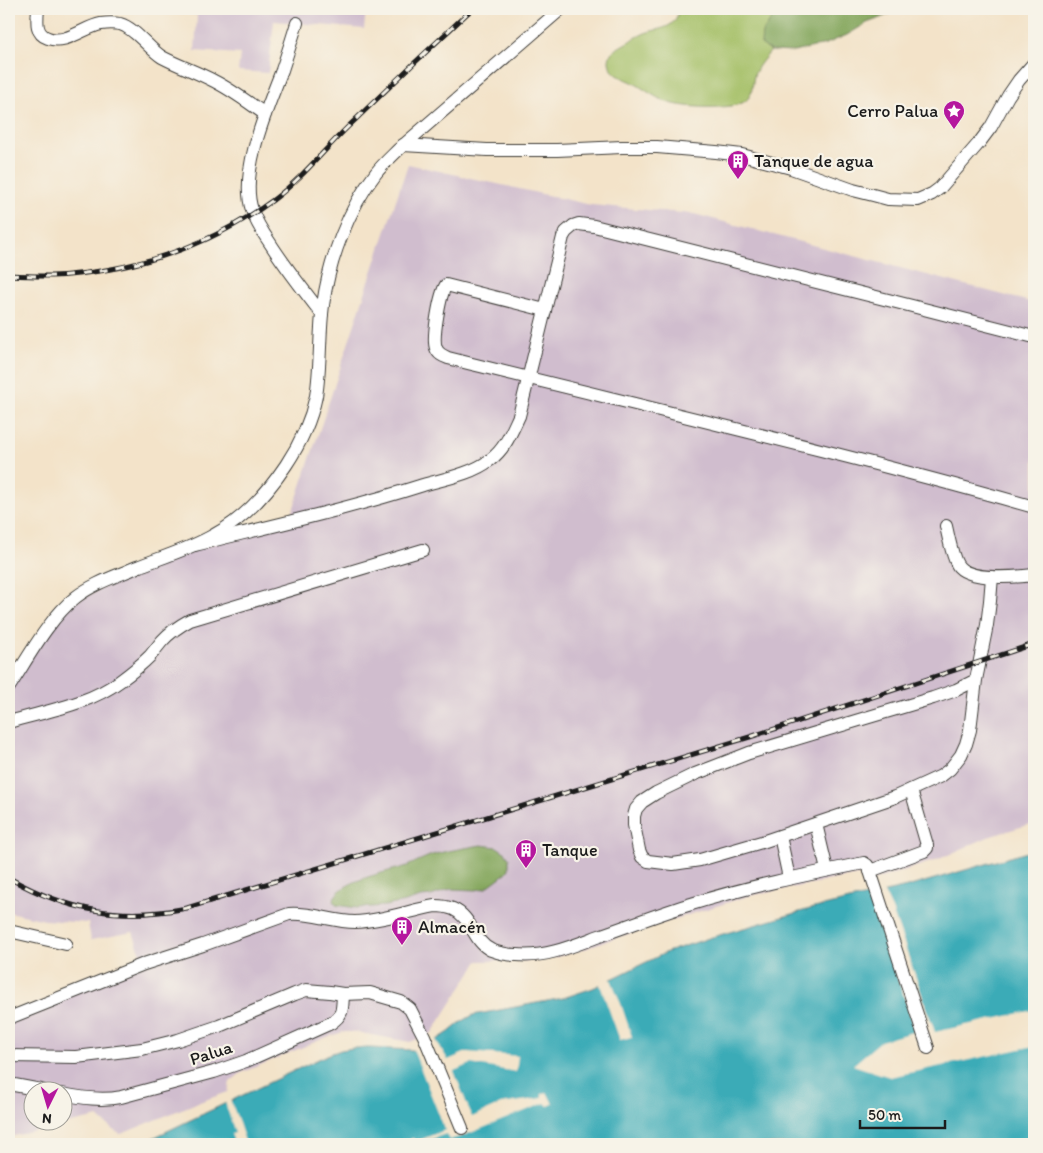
<svg xmlns="http://www.w3.org/2000/svg" width="1043" height="1153" font-family="Itim,sans-serif">
<style>
.industrial{fill:#d0bdce;fill-rule:evenodd}
.green{fill:#a4bf66;stroke:#606e41}
.forest{fill:#83a65b;stroke:#50613c}
.water{fill:#3aabb7;stroke:#2b646a}
.pier{fill:#f3e3c9}
.lines{fill:none;stroke-linecap:round;stroke-linejoin:round}
.minor-casing{stroke:#3c3a36;stroke-width:14}
.minor{stroke:#fff;stroke-width:12}
.rail-casing{stroke:#1c1c1c;stroke-width:5}
.rail{stroke:#f7f3e8;stroke-width:3;stroke-dasharray:9;stroke-linecap:butt}
.labels{text-anchor:middle;dominant-baseline:central;stroke-width:4.5;stroke-linejoin:round;paint-order:stroke}
.poi-label{font-size:18px;fill:#1c1c1c;stroke:#f7f3e8;text-anchor:start}
.street-label{font-size:18px;fill:#1c1c1c;stroke:#f7f3e8}
</style>
<rect width="100%" height="100%" fill="#f7f3e8"/>
<filter id="ink" filterUnits="userSpaceOnUse"><feTurbulence type="fractalNoise" baseFrequency=".02" numOctaves="2"/><feDisplacementMap in="SourceGraphic" scale="10" xChannelSelector="R" yChannelSelector="G"/><feConvolveMatrix kernelMatrix="1 2 1 2 8 2 1 2 1" color-interpolation-filters="sRGB"/></filter>
<filter id="wash" filterUnits="userSpaceOnUse"><feTurbulence type="fractalNoise" baseFrequency=".0096" numOctaves="4" result="noise"/><feDisplacementMap in="SourceGraphic" scale="20" xChannelSelector="R" yChannelSelector="G"/><feGaussianBlur stdDeviation="1.12" result="paint"/><feColorMatrix in="noise" values="0 0 0 0 0 0 0 0 0 0 0 0 0 0 0 0 0 1.4 0 .05"/><feComposite in="paint" operator="in"/></filter>
<g filter="url(#wash)">
<rect width="100%" height="100%" fill="#f3e3c9"/>
<g class="industrial">
<polygon points="139,9 366,9 364,29 274,21 268,73 238,71 240,54 195,51 197,15"/>
<path d="M408,164L591,205L694,214L1034,303V823L988,837L937,860L865,883L862,874L748,896L596,944L585,949L541,961H478L432,1033L410,1042L355,1032H343L327,1037L241,1073L230,1082L228,1092L194,1104L124,1133L120,1134L113,1130L98,1117L9,1137V1018L144,964L133,932L91,940L88,923L45,920L9,912V687L66,607L154,561L289,522ZM32,1090H62V1120H32Z"/>
</g>
<path class="green" d="M679,9H775L771,20L762,33L766,48L771,51C765,58 759,64 755,73C751,83 755,97 742,103C727,110 679,108 664,101C653,96 644,89 634,83C625,78 611,76 609,62C609,59 610,54 612,52C613,50 642,34 645,33C662,27 675,30 679,9Z"/>
<g class="forest">
<polygon points="775,9 901,9 878,19 867,23 847,35 826,44 794,52 771,51 761,44 762,33 771,20"/>
<path d="M481,845L497,847L506,853L509,858V869L506,873L486,888L476,890L451,889L431,896L421,897L405,902L385,906L357,908L336,905L333,901C338,880 389,872 407,866C416,862 426,857 435,854C450,850 466,848 481,845Z"/>
</g>
<polygon class="water" points="1034,850 1034,1144 140,1144 327,1055 341,1050 353,1048 371,1048 413,1050 432,1043 449,1032 461,1022 473,1015 563,998 593,988 667,952 709,938 810,909 907,887"/>
<g class="pier">
<polygon points="883,890 892,909 935,1032 1034,1010 1034,1046 890,1077 853,1065 881,1041 916,1031 868,893"/>
<polygon points="610,977 621,1004 632,1037 620,1040 599,982"/>
<polygon points="435,1038 448,1060 467,1052 518,1056 516,1072 471,1064 454,1071 472,1117 501,1104 542,1098 542,1094 547,1092 553,1104 548,1106 545,1103 463,1136 449,1140 446,1134 416,1144 409,1144 407,1141 413,1138 415,1142 445,1130 412,1047 420,1046"/>
<polygon points="230,1099 237,1117 246,1144 235,1144 231,1134 235,1133 225,1102"/>
</g>
</g>
<g filter="url(#ink)">
<g class="lines">
<g class="minor-casing">
<g id="minor">
<path d="M38,9C37,20 35,34 48,38C66,45 84,27 101,24C107,23 115,23 120,24C135,28 149,49 162,57C179,66 197,72 214,81C232,90 249,103 265,114"/>
<path d="M297,23C292,39 287,55 282,70C268,107 239,171 252,210C256,222 263,233 270,243C286,268 304,291 322,314"/>
<polyline points="403,145 487,150 557,150 622,147 657,147 716,152 742,155 791,168 853,190 873,195 888,199 918,200 932,194 940,188 979,143 991,127 1008,96 1019,80 1034,63"/>
<path d="M545,310L446,285C440,294 432,338 436,348C438,354 443,356 448,358C644,407 840,452 1034,507"/>
<path d="M946,526C948,535 953,561 959,567C972,581 1016,577 1034,575"/>
<path d="M195,545C271,526 348,509 423,485C444,479 472,474 490,460C505,449 511,433 519,416L563,237L566,232L573,226L579,224L594,226L912,306L1034,337"/>
<polyline points="976,680 956,690 933,698 869,717 749,753 695,774 656,793 642,802 636,809 634,816 634,825 639,850 642,857 648,861 673,864 700,860 765,841 895,797 941,776 950,769 961,755 966,744 970,730 976,680 987,625 990,601 992,577"/>
<path d="M9,687C28,658 49,618 76,597C94,583 117,576 137,567C163,557 190,549 214,535C244,519 268,492 286,465C300,444 311,420 316,396C321,366 319,335 323,305C329,261 348,209 376,173C383,164 391,157 399,149L561,9"/>
<path d="M9,722C46,711 88,705 120,681C131,673 141,665 150,656C154,651 158,646 162,641C170,632 179,626 190,620L423,550"/>
<polyline points="816,824 827,870"/>
<polyline points="780,836 789,878"/>
<polyline points="870,871 924,851 927,848 927,845 911,790"/>
<polyline points="9,931 66,944"/>
<path d="M9,1018L144,964L203,945L289,914C311,912 333,922 355,922C382,921 408,911 435,906C441,906 448,907 453,909C472,917 473,942 491,950C499,953 509,955 517,955C546,958 575,945 602,935C630,925 659,914 688,905C746,887 805,875 864,863L867,865L869,868L928,1048"/>
<polyline points="9,1056 76,1057 142,1049 178,1040 219,1026 295,994 306,990 330,992 343,994 370,993 401,1002 410,1009 424,1036 462,1128"/>
<polyline points="9,1084 41,1090"/>
<path d="M62,1094C82,1098 102,1101 121,1097L214,1072L246,1061L331,1023C344,1014 342,1009 343,994"/>
</g>
</g>
<use href="#minor" class="minor"/>
<g class="rail-casing">
<g id="rail">
<path d="M9,275C29,276 50,277 69,275C142,268 213,244 273,200C303,178 326,147 354,121C393,83 432,46 472,9"/>
<path d="M9,878C68,911 120,921 187,908L753,736L1034,644"/>
</g>
</g>
<use href="#rail" class="rail"/>
</g>
</g>
<defs>
<g id="sight-pin" transform="scale(1.125)"><path d="M0 17L-7.5 6A9.5 9.5 0 1 1 7.5 6Z" fill="#b5179e" stroke="#f7f3e8"/><path d="M0-6L1.8-2.2L6-1.7L2.9 1.2L3.7 5.4L0 3.3L-3.7 5.4L-2.9 1.2L-6-1.7L-1.8-2.2Z" fill="#fff"/></g>
<g id="building-pin" transform="scale(1.125)"><path d="M0 17L-7.5 6A9.5 9.5 0 1 1 7.5 6Z" fill="#b5179e" stroke="#f7f3e8"/><path d="M-4-6H4V6H1V3H-1V6H-4ZM-2.5-4.3h1.7v1.8h-1.7ZM.8-4.3h1.7v1.8H.8ZM-2.5-1h1.7V.8h-1.7ZM.8-1h1.7V.8H.8Z" fill="#fff"/></g>
</defs>
<g fill-rule="evenodd">
<use href="#sight-pin" x="954" y="111"/>
<use href="#building-pin" x="738" y="161"/>
<use href="#building-pin" x="526" y="850"/>
<use href="#building-pin" x="402" y="927"/>
</g>
<g class="labels">
<g class="poi-label">
<text x="938" y="111" text-anchor="end">Cerro Palua</text>
<text x="754" y="161">Tanque de agua</text>
<text x="542" y="850">Tanque</text>
<text x="418" y="927">Almacén</text>
</g>
<g class="street-label">
<text transform="translate(211 1053) rotate(-18)">Palua</text>
</g>
</g>
<rect width="1043" height="1153" fill="none" stroke="#f7f3e8" stroke-width="30"/>
<g transform="translate(48 1106) rotate(185)"><circle r="24" fill="#f7f3e8" stroke="#9f9d96"/>
<path d="M0-4L9 19L0 12L-9 19Z" fill="#b5179e"/>
<text y="-8" font-size="14" font-weight="bold" text-anchor="middle" fill="#1c1c1c">N</text>
</g>
<path d="M860 1120v8h85v-8" fill="none" stroke="#1c1c1c" stroke-width="2.5"/>
<text x="868" y="1120" font-size="15" fill="#1c1c1c" stroke="#f7f3e8" stroke-width="4" paint-order="stroke">50 m</text>
</svg>
